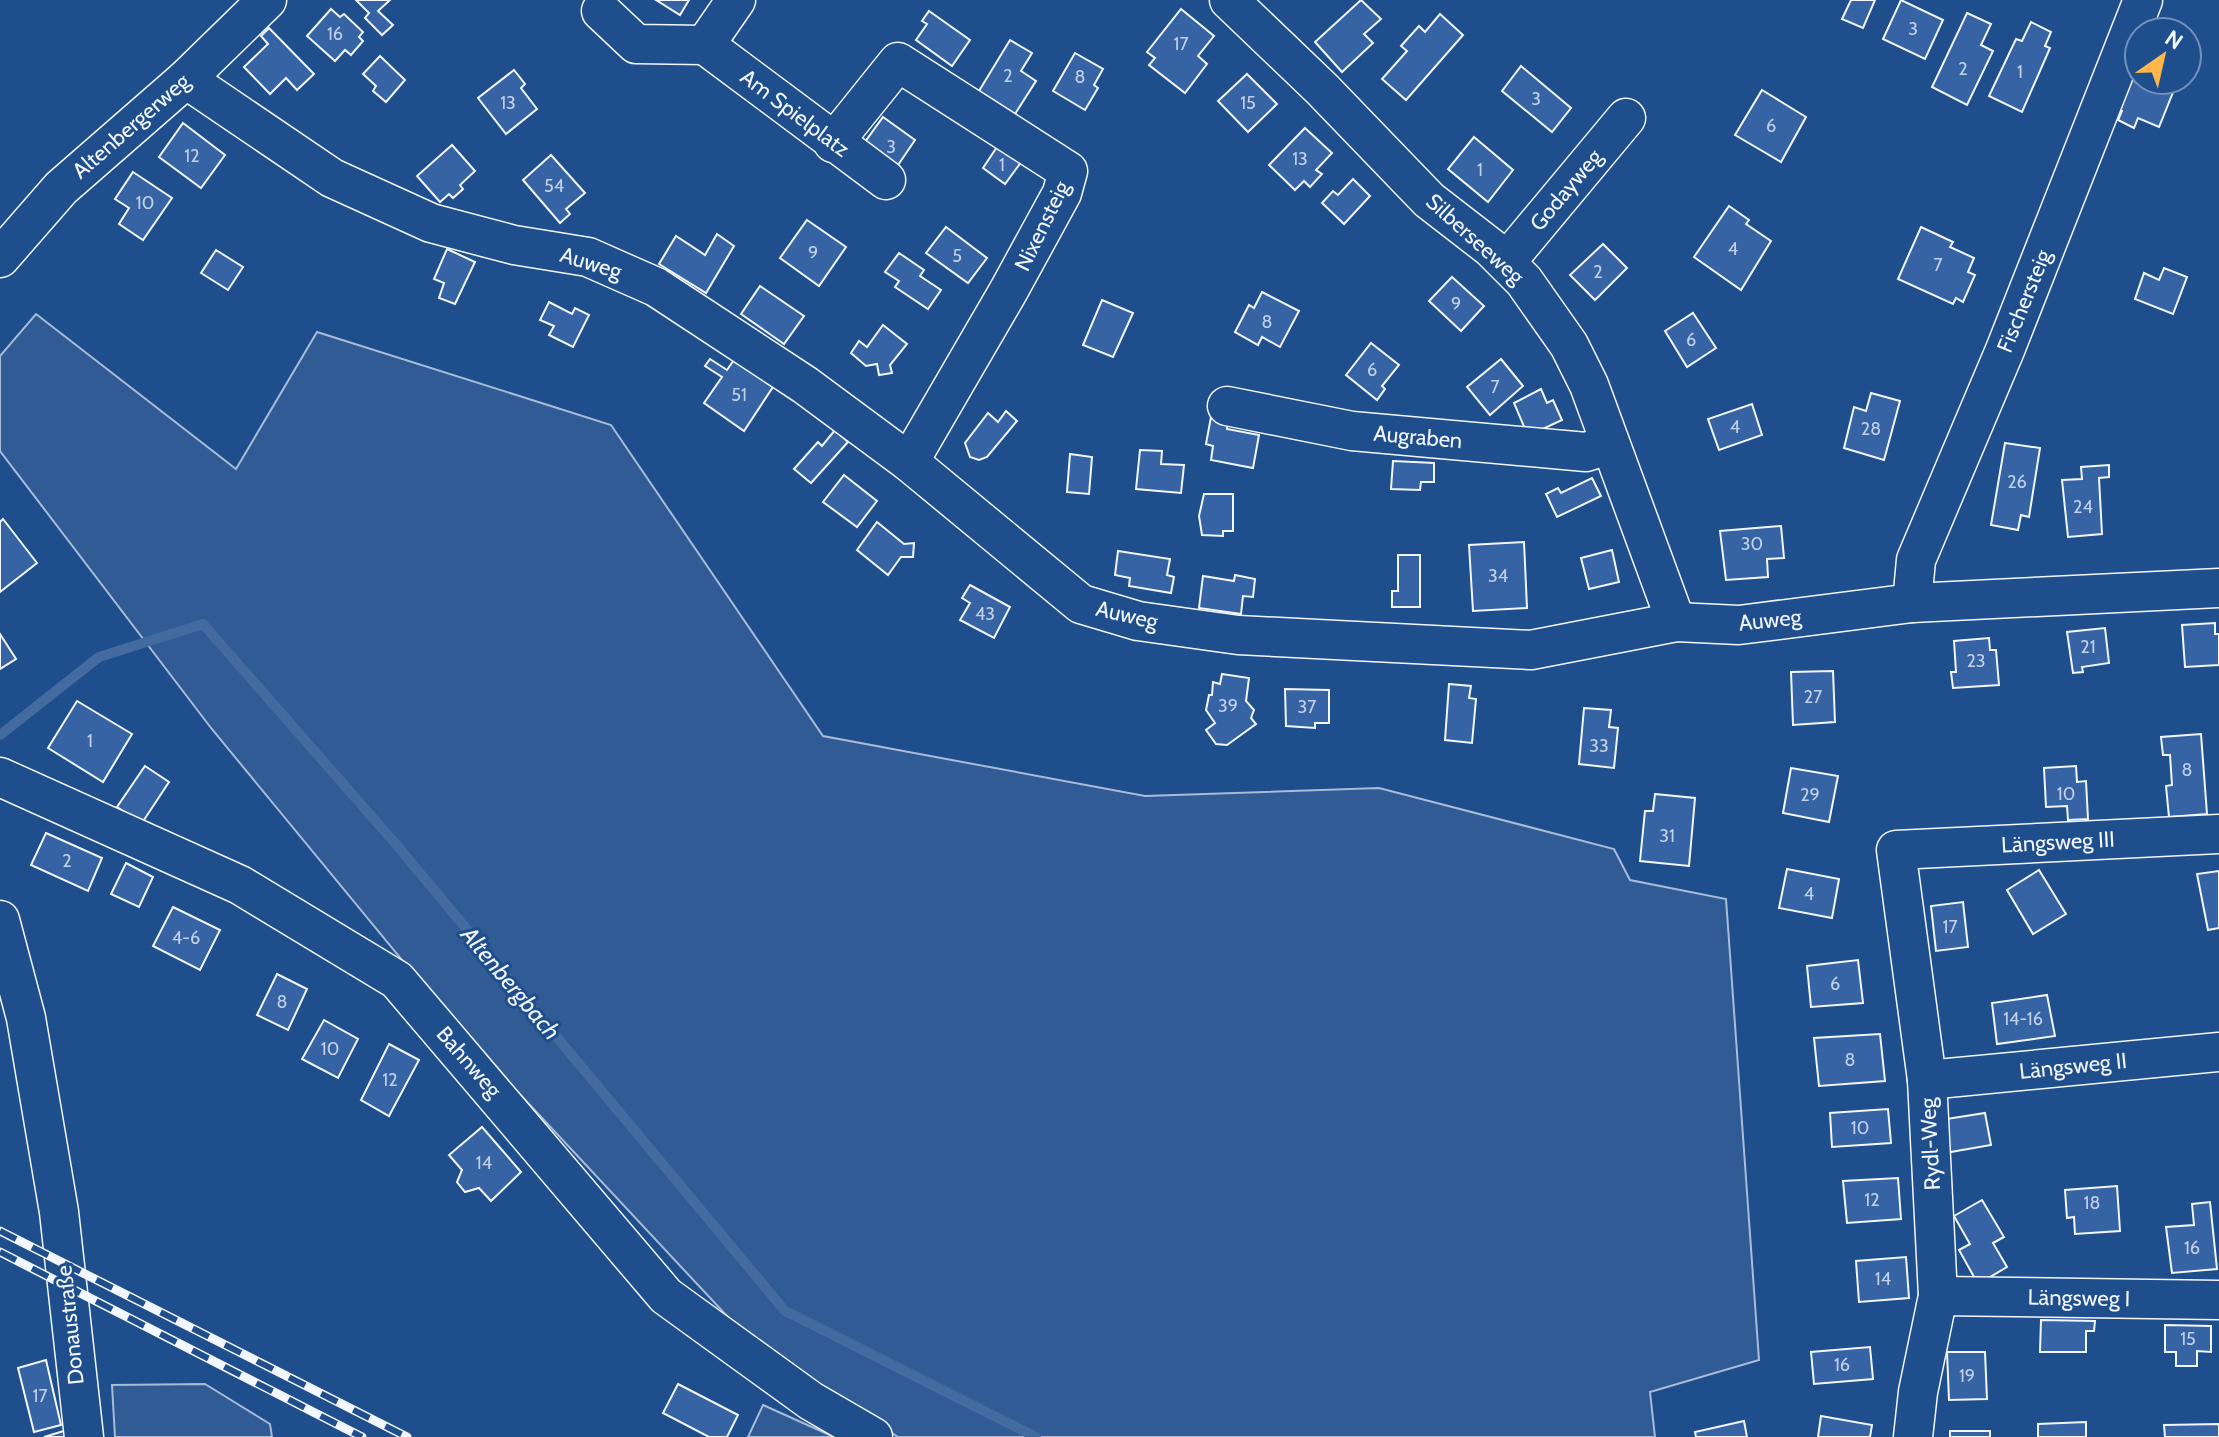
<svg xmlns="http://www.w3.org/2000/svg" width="2219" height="1437" font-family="Cabin,sans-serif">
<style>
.built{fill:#305b95;stroke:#a8bbd7;stroke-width:2}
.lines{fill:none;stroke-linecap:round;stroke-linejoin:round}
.stream{stroke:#446ba0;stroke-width:10}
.building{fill:#3563a3;stroke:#f2f6ff;stroke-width:2}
.minor-casing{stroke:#f2f6ff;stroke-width:41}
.minor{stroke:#1f4e8c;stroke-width:38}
.rail-casing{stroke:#f2f6ff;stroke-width:9}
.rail{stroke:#1f4e8c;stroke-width:6;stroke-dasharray:18;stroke-linecap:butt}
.labels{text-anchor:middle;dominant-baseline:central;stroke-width:6;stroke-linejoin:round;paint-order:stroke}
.number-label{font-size:18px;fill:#c3d1e8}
.street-label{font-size:22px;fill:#f2f6ff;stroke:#1f4e8c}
.water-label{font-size:24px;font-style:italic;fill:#f2f6ff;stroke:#1f4e8c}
</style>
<rect width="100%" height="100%" fill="#1f4e8c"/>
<g class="built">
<polygon points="36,314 236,469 317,332 611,425 823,736 1145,796 1379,788 1614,849 1630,880 1726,899 1759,1360 1650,1392 1655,1437 898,1437 741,1331 458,1028 211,728 0,451 0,356"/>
<polygon points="205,1384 270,1424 272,1437 115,1437 112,1385"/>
<polygon points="763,1405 834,1437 748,1437"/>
</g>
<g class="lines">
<polyline class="stream" points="0,735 99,657 203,624 394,842 785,1311 1036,1437"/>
</g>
<g class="building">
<polygon points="356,0 390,0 378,11 393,25 382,35 365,18 369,13"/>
<polygon points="656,0 689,0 680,15"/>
<polygon points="1361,0 1381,19 1364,34 1373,43 1342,72 1315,42"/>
<polygon points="1851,0 1875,0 1863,28 1842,19"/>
<polygon points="1901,0 1943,20 1925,59 1883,39"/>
<polygon points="331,9 340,17 344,14 363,32 359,37 363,41 351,55 345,50 335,61 307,36"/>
<polygon points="1181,9 1214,36 1198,56 1207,64 1185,93 1149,65 1155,58 1147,52"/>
<polygon points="929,11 970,40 952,66 916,40 927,24 922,21"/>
<polygon points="1967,13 1991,24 1981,45 1993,51 1967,105 1932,87"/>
<polygon points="1440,14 1463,35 1406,100 1382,79 1407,51 1401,46 1419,26 1425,32"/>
<polygon points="2031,22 2051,32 2045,46 2050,48 2022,112 1989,96 2016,39 2022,41"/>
<polygon points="269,28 314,74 297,90 286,78 270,94 244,67 268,44 261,36"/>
<polygon points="1010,40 1032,53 1021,71 1036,81 1015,114 979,91"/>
<polygon points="1075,53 1103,69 1094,85 1098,88 1085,110 1053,91"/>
<polygon points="380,56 405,80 386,102 373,91 376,86 363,74"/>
<polygon points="2139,61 2139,80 2178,80 2159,127 2138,118 2134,128 2118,120 2122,111 2118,109"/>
<polygon points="1521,66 1571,108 1552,132 1502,91"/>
<polygon points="514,70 525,84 521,88 537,109 506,134 478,98"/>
<polygon points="1247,74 1277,104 1248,132 1218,101"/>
<polygon points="1762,90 1806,117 1781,162 1735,135"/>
<polygon points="883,117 915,140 894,171 865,142"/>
<polygon points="183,123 225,155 201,188 159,157"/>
<polygon points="1305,128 1332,153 1316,170 1322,174 1310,187 1304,181 1295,190 1269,165"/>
<polygon points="1474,137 1513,170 1488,202 1448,169"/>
<polygon points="999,144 1022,161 1005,184 983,168"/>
<polygon points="452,145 475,171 460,185 463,189 453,198 449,194 440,202 417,176"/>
<polygon points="551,155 585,193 566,209 570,214 560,223 523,180"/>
<polygon points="133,172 172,198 143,240 119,224 129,208 115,199"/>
<polygon points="1353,179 1370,196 1344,224 1322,203 1333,191 1338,195"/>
<polygon points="1729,206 1749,220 1746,224 1771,241 1741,290 1694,257"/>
<polygon points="807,220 846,247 819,286 780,258"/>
<polygon points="946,227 987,258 968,283 926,253"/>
<polygon points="1921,227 1953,242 1950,247 1974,258 1968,272 1975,275 1963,302 1956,298 1953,304 1898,279"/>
<polygon points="717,234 734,246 706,293 659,264 676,236 705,255"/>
<polygon points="1603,244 1627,268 1595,300 1570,275"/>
<polygon points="447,249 475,262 455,304 439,298 444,283 434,279"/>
<polygon points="216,250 243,267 228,290 201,273"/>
<polygon points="899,253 924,270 920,276 941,290 928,309 895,287 899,281 885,272"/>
<polygon points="2164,268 2187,277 2173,314 2135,299 2144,273 2159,280"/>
<polygon points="1452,277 1484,306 1461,331 1429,301"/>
<polygon points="760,286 804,316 784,344 741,314"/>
<polygon points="1262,292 1299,311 1280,347 1262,337 1258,345 1235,332 1249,305 1254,308"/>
<polygon points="1102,300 1133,313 1113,357 1083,345"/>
<polygon points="549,302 572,314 575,308 589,315 573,347 549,335 554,326 540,320"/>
<polygon points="1693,313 1716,348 1687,367 1665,331"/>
<polygon points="883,325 907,344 890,365 892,373 879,375 877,364 866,366 851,353 859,341 867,347"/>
<polygon points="1371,343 1399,365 1382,386 1385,389 1377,400 1346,375"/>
<polygon points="710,359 727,370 734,360 773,387 744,431 704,403 722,377 705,366"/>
<polygon points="1501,359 1523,386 1490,415 1467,387"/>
<polygon points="1541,389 1547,403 1553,400 1562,420 1528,436 1514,403"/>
<polygon points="1871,393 1900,401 1884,460 1844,448 1854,407 1866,411"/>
<polygon points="1752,404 1762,435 1719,450 1708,419"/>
<polygon points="1006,411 1017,421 987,457 979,460 970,457 965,443 988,413 998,422"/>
<polygon points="1211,417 1228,420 1227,429 1259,435 1253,468 1211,460 1213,446 1206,444"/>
<polygon points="835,430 848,442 811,483 794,469 818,442 822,446"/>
<polygon points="2005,443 2040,448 2029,517 2021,515 2018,530 1991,525"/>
<polygon points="1140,450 1162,451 1161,464 1184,465 1181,493 1136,489"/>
<polygon points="1070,454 1092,457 1089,494 1067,492"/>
<polygon points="1393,461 1434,463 1434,482 1421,482 1420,490 1391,489"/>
<polygon points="2109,465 2109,477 2099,478 2102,534 2068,537 2062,480 2082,479 2081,467"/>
<polygon points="844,475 877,501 857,527 823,502"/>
<polygon points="1592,478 1601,496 1557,517 1546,494 1558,488 1561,493"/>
<polygon points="1204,494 1233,494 1233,531 1223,531 1223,536 1202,535 1199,516"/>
<polygon points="3,519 37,563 0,592 0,522"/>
<polygon points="877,522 904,544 914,543 913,557 901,557 888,575 857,550"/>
<polygon points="1781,526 1784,558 1767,559 1768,577 1726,580 1720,531"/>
<polygon points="1524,542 1527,608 1473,611 1469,545"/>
<polygon points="1612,550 1619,582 1589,589 1581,558"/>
<polygon points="1118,551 1170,559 1167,575 1174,577 1171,593 1129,586 1130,578 1115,575"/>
<polygon points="1398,555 1420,555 1420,607 1392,607 1392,591 1398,591"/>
<polygon points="1235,575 1255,579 1253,597 1243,596 1241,614 1199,608 1203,576 1234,581"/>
<polygon points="970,585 1010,607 994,638 960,620 970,603 962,598"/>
<polygon points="2215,623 2215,634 2219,634 2219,665 2185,667 2182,625"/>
<polygon points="2105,628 2109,663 2082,667 2083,672 2073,673 2067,632"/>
<polygon points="0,634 16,659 0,669"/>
<polygon points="1989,638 1990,650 1996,650 1999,685 1953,688 1951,672 1956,672 1954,641"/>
<polygon points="1833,671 1835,722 1793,725 1791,672"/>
<polygon points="1222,674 1249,678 1246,701 1254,710 1251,718 1256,724 1227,745 1216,744 1206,730 1215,723 1206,710 1209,695 1212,695 1213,682 1220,684"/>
<polygon points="1449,684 1471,686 1469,698 1476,699 1472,743 1445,740"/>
<polygon points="1285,689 1329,690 1329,723 1315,723 1315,728 1286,726"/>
<polygon points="77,701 132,734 103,782 48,748"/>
<polygon points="1584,708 1611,710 1609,727 1618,728 1614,768 1579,764"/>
<polygon points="2201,734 2207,814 2169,817 2166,786 2172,785 2170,755 2163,755 2161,737"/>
<polygon points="145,766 169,782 142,823 117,807"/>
<polygon points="2076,766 2077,782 2086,781 2088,819 2068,820 2067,806 2046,807 2044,768"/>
<polygon points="1791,768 1838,776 1829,822 1783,813"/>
<polygon points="1655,794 1695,798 1689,866 1640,861 1645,811 1653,811"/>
<polygon points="46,833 102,858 88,891 31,865"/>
<polygon points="126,863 153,877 139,907 111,894"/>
<polygon points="1787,869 1839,879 1832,918 1779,908"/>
<polygon points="2039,870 2066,914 2033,934 2007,890"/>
<polygon points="2219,871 2219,928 2208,930 2197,874"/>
<polygon points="1963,902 1968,947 1936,951 1931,906"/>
<polygon points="173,907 220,930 200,970 153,946"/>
<polygon points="1858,960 1863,1003 1811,1007 1807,966"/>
<polygon points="277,974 307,989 288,1030 257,1015"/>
<polygon points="2047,995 2055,1036 1997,1044 1992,1003"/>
<polygon points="324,1020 358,1039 338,1078 302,1059"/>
<polygon points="1880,1034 1885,1081 1819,1086 1814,1038"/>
<polygon points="389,1044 419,1060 389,1116 361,1100"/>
<polygon points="1888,1109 1891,1143 1832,1147 1830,1113"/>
<polygon points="1985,1113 1991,1145 1945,1153 1940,1120"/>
<polygon points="482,1127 521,1172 491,1201 479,1188 465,1192 457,1182 462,1170 449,1155"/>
<polygon points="1898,1178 1901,1219 1847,1223 1843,1181"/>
<polygon points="2117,1186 2120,1231 2075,1234 2074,1217 2067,1218 2065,1190"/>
<polygon points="1982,1200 2004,1237 1993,1243 2007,1267 1978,1284 1959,1250 1970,1244 1954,1216"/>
<polygon points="2210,1202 2217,1269 2172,1273 2166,1227 2194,1225 2192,1204"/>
<polygon points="1906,1257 1909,1298 1859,1302 1856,1261"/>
<polygon points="2041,1320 2095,1321 2094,1331 2086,1331 2086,1352 2040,1352"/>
<polygon points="2165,1325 2211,1326 2211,1352 2197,1351 2197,1366 2176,1366 2176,1352 2165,1352"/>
<polygon points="1870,1347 1873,1379 1814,1384 1811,1352"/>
<polygon points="1947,1352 1985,1352 1987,1399 1949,1400"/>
<polygon points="46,1360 61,1425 34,1432 18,1368"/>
<polygon points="678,1384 738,1415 727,1437 709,1437 663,1413"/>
<polygon points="1821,1416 1872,1425 1870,1437 1818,1437"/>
<polygon points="1744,1421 1747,1437 1696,1437 1695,1432"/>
<polygon points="2086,1422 2086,1437 2038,1437 2038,1424"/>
<polygon points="2219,1424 2219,1437 2165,1437 2164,1425"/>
<polygon points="67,1430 69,1437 44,1437"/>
<rect x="1950" y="1431" width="40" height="6"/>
</g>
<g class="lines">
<g class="minor-casing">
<g id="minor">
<polyline points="736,0 705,45 886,180"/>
<polyline points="1229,0 1322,89 1429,200 1491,248 1524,281 1569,345 1589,385 1676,622"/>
<polyline points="601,11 636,44 705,45"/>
<polyline points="186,79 332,178 431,223 514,245 588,257 656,287 805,385 909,462 1081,604 1138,621 1238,635 1531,650 1676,622 1739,625 1912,603 2219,588"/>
<polyline points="833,143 898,62 1068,171 1062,193 1009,290 909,462"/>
<polyline points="0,258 61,188 186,79 267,0"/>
<polyline points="1506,262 1626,118"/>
<polyline points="1227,406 1352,431 1586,452 1610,444"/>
<polyline points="1912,603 1916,560 2005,350 2143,0"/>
<polyline points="0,777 240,885 397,980 666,1296 811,1401 873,1437"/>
<polyline points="0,920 26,1018 59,1212 84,1437"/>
<polyline points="1927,1080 2219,1052"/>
<polyline points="1938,1296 2219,1300"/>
<polyline points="1913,1437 1918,1392 1938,1296 1927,1080 1896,850 2219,834"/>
</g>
</g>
<use href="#minor" class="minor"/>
<g class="rail-casing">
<g id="rail">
<polyline points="0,1231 407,1437"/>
<polyline points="0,1252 362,1437"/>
</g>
</g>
<use href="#rail" class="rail"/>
</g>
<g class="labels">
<g class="number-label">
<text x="1913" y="29">3</text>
<text x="335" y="34">16</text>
<text x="1181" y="44">17</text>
<text x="1963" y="69">2</text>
<text x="2020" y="72">1</text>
<text x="1008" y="76">2</text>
<text x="1080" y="77">8</text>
<text x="1536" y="99">3</text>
<text x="508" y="103">13</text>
<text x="1248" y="103">15</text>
<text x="1771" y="126">6</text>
<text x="891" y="147">3</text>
<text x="192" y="156">12</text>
<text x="1300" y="159">13</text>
<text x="1002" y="165">1</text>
<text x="1480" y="170">1</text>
<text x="554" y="186">54</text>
<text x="145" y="203">10</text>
<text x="1733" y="249">4</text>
<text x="813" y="253">9</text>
<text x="957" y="256">5</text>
<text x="1938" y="265">7</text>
<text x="1598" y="272">2</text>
<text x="1456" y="304">9</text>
<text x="1267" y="322">8</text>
<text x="1691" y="340">6</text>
<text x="1372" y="370">6</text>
<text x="1495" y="387">7</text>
<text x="739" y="395">51</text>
<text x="1735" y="427">4</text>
<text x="1871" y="429">28</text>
<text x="2017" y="482">26</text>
<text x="2083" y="507">24</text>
<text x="1752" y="544">30</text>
<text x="1498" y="576">34</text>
<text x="985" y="614">43</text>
<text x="2088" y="647">21</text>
<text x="1976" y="661">23</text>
<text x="1813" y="697">27</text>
<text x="1228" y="706">39</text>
<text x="1307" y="707">37</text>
<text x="90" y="741">1</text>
<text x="1599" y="746">33</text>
<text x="2187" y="770">8</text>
<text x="2066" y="794">10</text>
<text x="1810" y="795">29</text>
<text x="1667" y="836">31</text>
<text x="67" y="861">2</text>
<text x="1809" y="894">4</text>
<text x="1950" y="927">17</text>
<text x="186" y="938">4-6</text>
<text x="1835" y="984">6</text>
<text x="282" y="1002">8</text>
<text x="2023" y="1019">14-16</text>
<text x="330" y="1049">10</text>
<text x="1850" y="1060">8</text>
<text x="390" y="1080">12</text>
<text x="1860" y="1128">10</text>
<text x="484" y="1163">14</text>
<text x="1872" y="1200">12</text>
<text x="2092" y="1203">18</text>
<text x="2192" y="1248">16</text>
<text x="1883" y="1279">14</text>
<text x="2188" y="1339">15</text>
<text x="1842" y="1365">16</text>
<text x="1967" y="1376">19</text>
<text x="40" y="1396">17</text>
</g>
<g class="street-label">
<text transform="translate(795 113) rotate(37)">Am Spielplatz</text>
<text transform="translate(131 126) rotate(-41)">Altenbergerweg</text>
<text transform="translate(1566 190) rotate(-50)">Godayweg</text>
<text transform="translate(1042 226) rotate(-64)">Nixensteig</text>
<text transform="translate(1475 239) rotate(42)">Silberseeweg</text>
<text transform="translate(591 263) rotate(17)">Auweg</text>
<text transform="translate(2024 301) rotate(-68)">Fischersteig</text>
<text transform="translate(1418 437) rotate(5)">Augraben</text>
<text transform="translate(1127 615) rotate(13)">Auweg</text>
<text transform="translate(1770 620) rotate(-6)">Auweg</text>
<text transform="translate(2058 842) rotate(-3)">Längsweg III</text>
<text transform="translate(469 1062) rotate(49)">Bahnweg</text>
<text transform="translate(2073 1066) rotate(-6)">Längsweg II</text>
<text transform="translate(1930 1144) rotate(-93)">Rydl-Weg</text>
<text transform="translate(2079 1298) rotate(1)">Längsweg I</text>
<text transform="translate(70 1325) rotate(-96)">Donaustraße</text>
</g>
<g class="water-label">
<text transform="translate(511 983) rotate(50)">Altenbergbach</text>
</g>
</g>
<g transform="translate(2163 56) rotate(34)"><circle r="38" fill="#1f4e8c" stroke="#7391ba" stroke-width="2"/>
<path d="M0-6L14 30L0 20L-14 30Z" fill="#ffb74d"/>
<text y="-12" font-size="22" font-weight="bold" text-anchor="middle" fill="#f2f6ff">N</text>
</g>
</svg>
